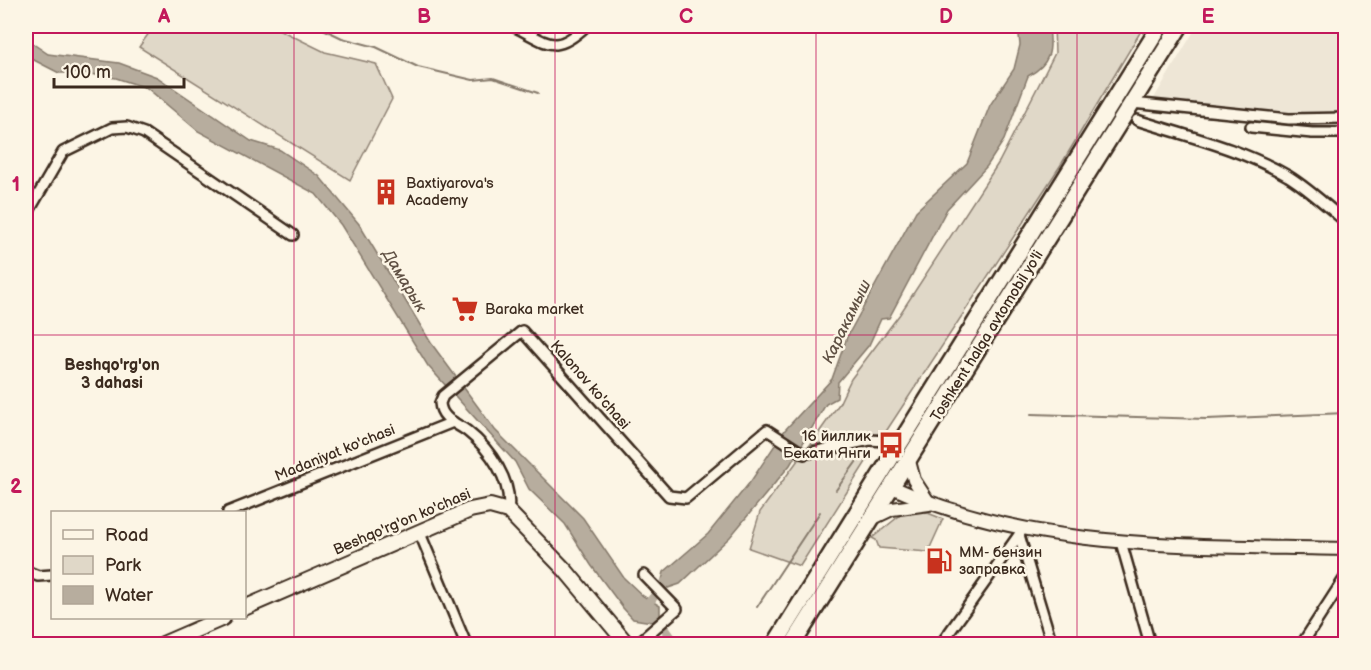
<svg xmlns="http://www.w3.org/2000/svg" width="1371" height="670" font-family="'Balsamiq Sans',sans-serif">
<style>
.built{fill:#eee6d6}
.green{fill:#e0d8c8;stroke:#8e8173;stroke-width:1.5}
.water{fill:#b7ad9e;stroke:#85796b;stroke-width:1.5}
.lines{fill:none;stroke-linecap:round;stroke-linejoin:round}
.stream{stroke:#85796b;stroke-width:2}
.canal{stroke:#b7ad9e;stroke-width:9}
.minor-casing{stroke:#3b2a1e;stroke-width:14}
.tertiary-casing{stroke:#3b2a1e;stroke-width:16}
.secondary-casing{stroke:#3b2a1e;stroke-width:18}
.trunk-casing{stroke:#3b2a1e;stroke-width:20}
.minor{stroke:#fcf5e5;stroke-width:9}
.tertiary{stroke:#fcf5e5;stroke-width:12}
.secondary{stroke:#fcf5e5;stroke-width:14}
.trunk{stroke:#fcf5e5;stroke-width:15}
.grid{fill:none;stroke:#c2185b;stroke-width:1.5;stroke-opacity:0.55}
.labels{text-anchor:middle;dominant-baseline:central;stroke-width:5;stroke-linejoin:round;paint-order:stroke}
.poi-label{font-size:15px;fill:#3b2a1e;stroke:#fcf5e5;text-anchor:start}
.street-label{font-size:15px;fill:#3b2a1e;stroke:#fcf5e5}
.water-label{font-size:16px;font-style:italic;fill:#605144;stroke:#fcf5e5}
.neighbourhood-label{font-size:16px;font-weight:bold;fill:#3b2a1e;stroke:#fcf5e5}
.neatline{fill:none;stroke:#c2185b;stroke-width:2}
.grid-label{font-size:20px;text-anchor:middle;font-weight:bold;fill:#c2185b}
</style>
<rect width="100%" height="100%" fill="#fcf5e5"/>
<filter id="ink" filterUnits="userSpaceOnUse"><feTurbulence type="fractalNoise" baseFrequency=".0167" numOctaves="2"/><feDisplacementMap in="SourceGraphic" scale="12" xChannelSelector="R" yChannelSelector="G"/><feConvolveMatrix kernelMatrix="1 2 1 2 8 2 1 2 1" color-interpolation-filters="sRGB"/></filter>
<g filter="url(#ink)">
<polygon class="built" points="1197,26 1345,26 1345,110 1318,116 1153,100"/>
<g class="green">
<polygon points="154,26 272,26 325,52 376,64 392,99 350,180 139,47"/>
<polygon points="1054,26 1144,26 1062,163 885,433 810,445 839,404 851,379 900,314 999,162 1055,53"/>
<polygon points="1167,26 1174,26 1004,299 999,296"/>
<polygon points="867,449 871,454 800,566 749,548 760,512 798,460"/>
<polygon points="920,510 943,519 928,552 879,548 876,540 872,538 903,513"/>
</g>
<g class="water">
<path d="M1018,26H1049C1052,50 1051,64 1028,76L1004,140L987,166L947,209L889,318L881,319L869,345L838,382L837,398L826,404L790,465L730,537L680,584L668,588L662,580L664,572L708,534L751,481L785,430L832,379L847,337L916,211L967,163L990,105L1014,69L1020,45Z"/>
<polygon points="26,39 48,54 119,63 157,77 251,141 280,150 319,176 359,224 431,343 495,430 583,518 624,578 643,596 660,606 660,615 652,622 633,619 623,608 591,565 565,524 529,489 515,462 428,366 341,225 316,194 198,131 147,88 116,78 83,73 59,73 26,56"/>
</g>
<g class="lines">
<g class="stream">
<polyline points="317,26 342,38 376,47 418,67 473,80 493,78 538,93"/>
<polyline points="1031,414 1207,419 1346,413"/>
<polyline points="836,490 862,454"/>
<polyline points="757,607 820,512"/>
</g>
<g class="canal">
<polyline points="644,609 671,575"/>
<polyline points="647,611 661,623 676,644"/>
</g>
<g class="minor-casing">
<g id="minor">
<path d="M513,26C549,43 554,56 586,26"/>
<polyline points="1132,103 1289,119 1346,118"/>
<path d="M1137,120C1187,136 1242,149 1288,176C1309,189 1327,206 1346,222"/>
<polyline points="1251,127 1312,133 1346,133"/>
<polyline points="26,216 63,152 112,128 127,127 144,133 293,235"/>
<path d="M508,511C513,482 490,449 467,431C456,423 441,419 440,403L443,396L522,331L669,496L686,498L767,430L804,454L870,440L900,442"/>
<polyline points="228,512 453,422"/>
<polyline points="419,531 466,644"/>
<polyline points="1019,535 1052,644"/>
<polyline points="1121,542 1150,644"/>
<polyline points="26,571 38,576 52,575"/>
<polyline points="637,644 677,609 644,575"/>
<polyline points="941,644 1023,529"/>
<polyline points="1302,644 1346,576"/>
</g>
</g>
<g class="tertiary-casing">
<g id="tertiary">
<polyline points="909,461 914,480 929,503"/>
<path d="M892,487C1035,552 1192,545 1346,549"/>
<polyline points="873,518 892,509 929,504"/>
</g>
</g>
<g class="secondary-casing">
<g id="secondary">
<polyline points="244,608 470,510 490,506 508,511 566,571 627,644"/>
<polyline points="163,644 223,618"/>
</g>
</g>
<g class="trunk-casing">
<g id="trunk">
<polyline points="775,644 1160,26"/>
<polyline points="793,644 1180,26"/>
</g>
</g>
<use href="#minor" class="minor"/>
<use href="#tertiary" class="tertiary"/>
<use href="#secondary" class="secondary"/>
<use href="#trunk" class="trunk"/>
</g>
</g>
<path class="grid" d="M294,26V644M555,26V644M816,26V644M1077,26V644M26,335H1346"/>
<defs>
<g id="building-bare" transform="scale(2.07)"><path d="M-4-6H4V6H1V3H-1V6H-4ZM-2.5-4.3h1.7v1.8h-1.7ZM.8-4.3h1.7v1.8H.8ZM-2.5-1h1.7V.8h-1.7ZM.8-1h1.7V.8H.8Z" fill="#c8321e" stroke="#fcf5e5" stroke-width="2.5" paint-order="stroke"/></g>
<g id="supermarket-bare" transform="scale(2.07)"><path d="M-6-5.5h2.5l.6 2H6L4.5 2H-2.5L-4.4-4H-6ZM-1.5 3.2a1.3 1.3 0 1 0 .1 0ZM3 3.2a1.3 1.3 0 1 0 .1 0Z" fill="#c8321e" stroke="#fcf5e5" stroke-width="2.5" paint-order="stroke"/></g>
<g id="bus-bare" transform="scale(2.07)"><path d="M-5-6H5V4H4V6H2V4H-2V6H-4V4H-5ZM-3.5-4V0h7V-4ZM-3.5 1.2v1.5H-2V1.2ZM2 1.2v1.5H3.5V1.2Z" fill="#c8321e" stroke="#fcf5e5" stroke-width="2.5" paint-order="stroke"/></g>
<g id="fuel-bare" transform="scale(2.07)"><path d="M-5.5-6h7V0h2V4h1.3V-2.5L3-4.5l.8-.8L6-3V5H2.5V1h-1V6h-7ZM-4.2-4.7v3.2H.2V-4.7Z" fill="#c8321e" stroke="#fcf5e5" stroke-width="2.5" paint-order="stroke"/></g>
</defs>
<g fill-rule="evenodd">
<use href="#building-bare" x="386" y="192"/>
<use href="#supermarket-bare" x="465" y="309"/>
<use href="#bus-bare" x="891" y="445"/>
<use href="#fuel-bare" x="939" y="561"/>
</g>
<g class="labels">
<g class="poi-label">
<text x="406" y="183">Baxtiyarova's<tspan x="406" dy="17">Academy</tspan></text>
<text x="485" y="309">Baraka market</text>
<text x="871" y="436" text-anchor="end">16 йиллик<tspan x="871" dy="17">Бекати Янги</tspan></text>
<text x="959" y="552">ММ- бензин<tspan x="959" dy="17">заправка</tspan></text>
</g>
<g class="street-label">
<text transform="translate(987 336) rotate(-58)">Toshkent halqa avtomobil yo'li</text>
<text transform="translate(590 385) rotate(49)">Kalonov ko'chasi</text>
<text transform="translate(335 453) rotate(-22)">Madaniyat ko'chasi</text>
<text transform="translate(402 522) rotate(-23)">Beshqo'rg'on ko'chasi</text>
</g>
<g class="water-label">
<text transform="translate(404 281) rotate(59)">Дамарык</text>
<text transform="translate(847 322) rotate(-64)">Каракамыш</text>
</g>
<g class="neighbourhood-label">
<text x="112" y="365">Beshqo'rg'on<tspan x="112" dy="18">3 dahasi</tspan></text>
</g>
</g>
<rect width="1371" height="670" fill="none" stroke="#fcf5e5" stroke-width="66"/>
<rect x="51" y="511" width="195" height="108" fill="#fcf5e5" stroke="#afa495" stroke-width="1.5"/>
<rect x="63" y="530" width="30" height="9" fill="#fcf5e5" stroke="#afa495" stroke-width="1.5"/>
<text x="105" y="541" font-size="18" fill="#3b2a1e">Road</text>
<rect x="63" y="556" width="30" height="18" fill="#e0d8c8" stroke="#afa495" stroke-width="1.5"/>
<text x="105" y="571" font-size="18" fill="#3b2a1e">Park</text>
<rect x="63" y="586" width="30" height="18" fill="#b7ad9e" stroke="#afa495" stroke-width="1.5"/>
<text x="105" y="601" font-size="18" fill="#3b2a1e">Water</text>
<path d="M54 78v9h130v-9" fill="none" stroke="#3b2a1e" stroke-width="3"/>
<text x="63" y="78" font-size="18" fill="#3b2a1e" stroke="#fcf5e5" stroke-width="4.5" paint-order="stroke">100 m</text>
<rect x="33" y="33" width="1305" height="604" class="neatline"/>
<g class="grid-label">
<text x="164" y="23">A</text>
<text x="424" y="23">B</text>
<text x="686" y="23">C</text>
<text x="946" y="23">D</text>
<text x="1208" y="23">E</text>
<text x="16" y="191">1</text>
<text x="16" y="493">2</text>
</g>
</svg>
